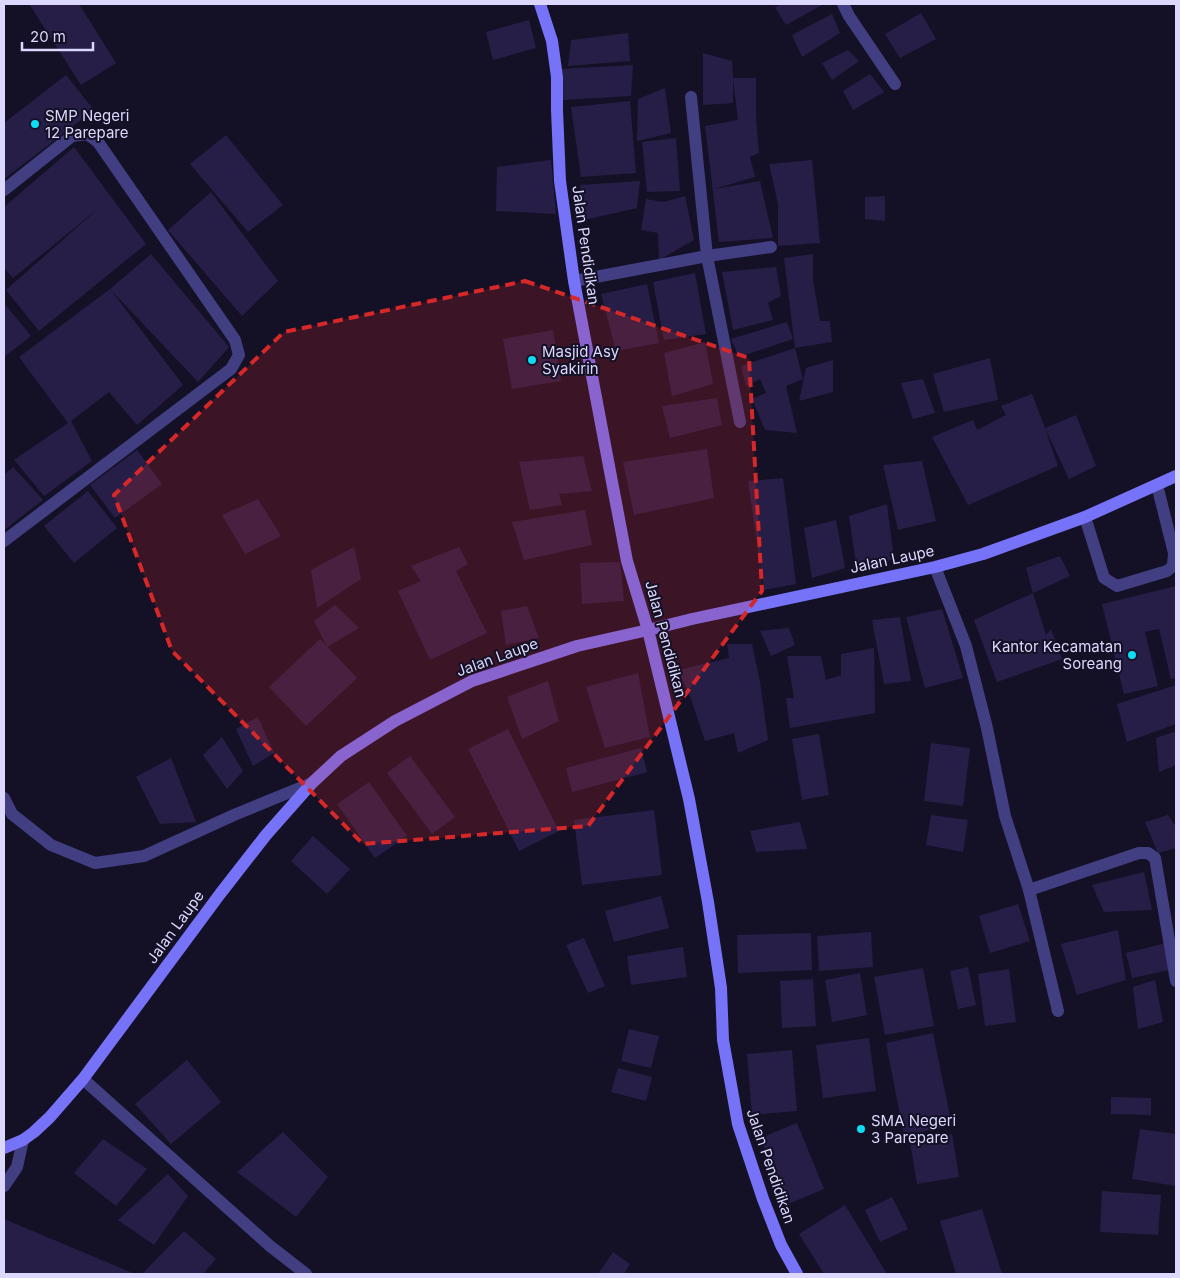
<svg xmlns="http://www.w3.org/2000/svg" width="1180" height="1278" font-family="Inter,sans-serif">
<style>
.building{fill:#261e46}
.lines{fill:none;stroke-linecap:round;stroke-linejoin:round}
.lane{stroke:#413e82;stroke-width:12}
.street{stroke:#413e82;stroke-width:12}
.secondary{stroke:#7773f8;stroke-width:12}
.marked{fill:#d62828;fill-opacity:0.2;stroke:#d62828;stroke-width:4;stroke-dasharray:10 6;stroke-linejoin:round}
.poi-dot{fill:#0edcf3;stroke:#141126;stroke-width:2}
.labels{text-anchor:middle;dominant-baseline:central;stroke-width:4;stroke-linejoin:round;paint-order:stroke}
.poi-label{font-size:15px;fill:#dcd7fd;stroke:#141126;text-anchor:start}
.street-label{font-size:15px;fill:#dcd7fd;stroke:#141126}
</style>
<rect width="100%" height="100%" fill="#141126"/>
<g class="building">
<polygon points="29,4 79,4 116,63 81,85"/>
<polygon points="782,4 824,4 786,25 775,7"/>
<polygon points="921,13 936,39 900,58 885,34"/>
<polygon points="832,14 840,33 802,57 792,35"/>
<polygon points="529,20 536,48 493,60 486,32"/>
<polygon points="628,33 630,61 568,66 571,40"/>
<polygon points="848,50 859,61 832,80 822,63"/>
<polygon points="703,53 732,61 733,78 756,78 756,118 759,153 750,157 755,177 714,189 760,181 773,238 719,242 705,126 738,120 733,79 733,103 703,105"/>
<polygon points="633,65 631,96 563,100 562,69"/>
<polygon points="870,74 884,92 853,110 843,91"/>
<polygon points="66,75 94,110 4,179 4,123"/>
<polygon points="665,88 671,133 637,141 638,99"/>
<polygon points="630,101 636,173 581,177 571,107"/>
<polygon points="226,135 283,205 248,232 190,164"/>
<polygon points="676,138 680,191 647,192 642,142"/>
<polygon points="74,147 146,244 39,331 6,290 99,208 13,278 4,268 4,207"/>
<polygon points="551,160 556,214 496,211 497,167"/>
<polygon points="812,160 820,243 778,246 778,204 769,164"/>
<polygon points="640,181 637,208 584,220 580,185"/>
<polygon points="211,192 278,281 242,316 168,230"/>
<polygon points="685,196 694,240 659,260 658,233 641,230 646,199 663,202"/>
<polygon points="885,196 885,221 865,219 865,197"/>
<polygon points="151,254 229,347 198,382 110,289"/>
<polygon points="813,254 813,280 820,321 830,321 832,342 795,348 784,258"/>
<polygon points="776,267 781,296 768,303 773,320 733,330 722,272"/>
<polygon points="695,273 706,334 664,340 653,282"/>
<polygon points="647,284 659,343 616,351 601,294"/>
<polygon points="110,289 183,385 137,425 109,392 71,421 92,461 44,496 14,460 68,423 19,357"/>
<polygon points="4,303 31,336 4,357"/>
<polygon points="787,322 793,339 739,357 731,339"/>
<polygon points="553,330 561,381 512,389 503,339"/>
<polygon points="705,342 713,384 672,396 664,353"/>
<polygon points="795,348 803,379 786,386 797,433 765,430 752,399 766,393 760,379 746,386 741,366"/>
<polygon points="990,358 998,400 944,412 933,374"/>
<polygon points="833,360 833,392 799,401 806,368"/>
<polygon points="923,379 935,413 913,419 901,383"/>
<polygon points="1032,394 1045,428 1076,415 1096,466 1069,479 1045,428 1058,466 968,505 932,437 973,420 977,430 1006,415 1001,406"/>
<polygon points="717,398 722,425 670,438 662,406"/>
<polygon points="707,449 714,498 634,515 623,462"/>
<polygon points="137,450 162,484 115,518 90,485"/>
<polygon points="583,456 592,491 559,494 562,505 530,510 519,462"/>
<polygon points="922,461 936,521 898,530 883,465"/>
<polygon points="13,467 43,500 4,530 4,475"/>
<polygon points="783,478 796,584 764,590 748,481"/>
<polygon points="88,491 117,528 74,563 44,526"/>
<polygon points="258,499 281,536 245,554 222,515"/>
<polygon points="887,504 894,559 857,571 849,516"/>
<polygon points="585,510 592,545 524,560 512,522"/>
<polygon points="836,520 845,568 812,578 804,528"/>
<polygon points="354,547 361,579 317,608 311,570"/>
<polygon points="459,547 468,564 456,571 487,633 430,660 398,591 421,581 411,566"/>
<polygon points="1060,556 1070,576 1033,593 1026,568"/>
<polygon points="620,562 624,601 582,604 580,563"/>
<polygon points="1176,586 1176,678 1171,679 1159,629 1145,632 1158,686 1124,694 1102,604"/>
<polygon points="1033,593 1046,635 1051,629 1062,659 997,682 974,620"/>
<polygon points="335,605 359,628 327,647 314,621"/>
<polygon points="527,606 539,638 506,645 501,611"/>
<polygon points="942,609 963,678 925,688 906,617"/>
<polygon points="900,617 911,681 884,684 872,620"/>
<polygon points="789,628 795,645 771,656 760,631"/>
<polygon points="320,639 357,678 306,726 269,687"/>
<polygon points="727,644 752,644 760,682 768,740 738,753 734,733 705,741 691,699 678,670 729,658"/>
<polygon points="874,648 875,713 790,728 786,698 794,698 787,656 821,656 826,680 841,675 841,654"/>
<polygon points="638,673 650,737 605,748 586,687"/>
<polygon points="548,681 559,721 522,739 507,697"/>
<polygon points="1176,685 1176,724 1127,742 1117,704"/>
<polygon points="258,717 274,753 253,766 236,729"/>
<polygon points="508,729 559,831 519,851 468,749"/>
<polygon points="1176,731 1176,765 1159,772 1156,738"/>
<polygon points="819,734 829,795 802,800 792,739"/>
<polygon points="222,737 243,771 227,789 203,755"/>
<polygon points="931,743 970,748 963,806 924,801"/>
<polygon points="641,748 647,772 572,792 566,768"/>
<polygon points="410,756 455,817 432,834 387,773"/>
<polygon points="171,758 196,822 160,824 136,777"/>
<polygon points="369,782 407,836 375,858 337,804"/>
<polygon points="654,810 662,875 582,885 574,820"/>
<polygon points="931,815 968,820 963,852 926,845"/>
<polygon points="1168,815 1176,827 1176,848 1158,853 1145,822"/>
<polygon points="800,822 807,849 756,852 750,831"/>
<polygon points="313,836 350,869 327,894 291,861"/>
<polygon points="1144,872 1152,910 1104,912 1092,885"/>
<polygon points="661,896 669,928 614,942 605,911"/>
<polygon points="1018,904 1030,941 990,953 979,916"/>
<polygon points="1118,930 1126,980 1077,995 1061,944"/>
<polygon points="871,932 873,967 819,971 817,936"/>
<polygon points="811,933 812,970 738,973 737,935"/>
<polygon points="584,938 605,986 588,993 566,945"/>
<polygon points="1170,942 1174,969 1132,978 1126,953"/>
<polygon points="683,947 687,977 631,985 627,956"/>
<polygon points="968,967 976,1005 958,1009 950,971"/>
<polygon points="923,968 934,1026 885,1035 874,977"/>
<polygon points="1009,969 1016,1022 985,1026 978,974"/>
<polygon points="860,973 867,1015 832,1022 825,980"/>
<polygon points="813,979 816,1026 782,1028 780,981"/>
<polygon points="1155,980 1163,1022 1138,1029 1133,987"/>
<polygon points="629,1029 659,1036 651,1068 621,1061"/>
<polygon points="933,1033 952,1126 904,1135 886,1043"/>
<polygon points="869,1038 876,1091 823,1098 816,1045"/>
<polygon points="792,1050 797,1111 752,1115 747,1054"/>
<polygon points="187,1060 221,1102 171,1144 135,1104"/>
<polygon points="618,1068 652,1077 646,1101 611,1092"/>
<polygon points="1111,1097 1151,1098 1151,1115 1111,1114"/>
<polygon points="797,1123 824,1189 788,1204 760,1138"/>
<polygon points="1140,1129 1176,1134 1176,1186 1132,1179"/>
<polygon points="283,1132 328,1177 296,1217 237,1172"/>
<polygon points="952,1134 959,1177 917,1184 910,1142"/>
<polygon points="103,1139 147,1169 116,1206 74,1173"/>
<polygon points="168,1174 188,1196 154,1245 118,1220"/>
<polygon points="1102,1191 1161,1195 1158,1235 1100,1232"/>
<polygon points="892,1197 908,1229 880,1242 865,1210"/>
<polygon points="845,1205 887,1274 824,1274 799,1234"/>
<polygon points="982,1209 1002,1274 956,1274 940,1221"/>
<polygon points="4,1219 135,1274 10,1274 4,1272"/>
<polygon points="184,1231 216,1259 203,1274 142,1274"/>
<polygon points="613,1252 630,1264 624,1274 598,1274"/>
</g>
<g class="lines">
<g class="lane">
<polyline points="4,190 72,136 87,134 98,142 235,340 239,355 231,369 4,541"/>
<polyline points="1085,517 1104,578 1117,586 1167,571 1173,566 1174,553 1157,485"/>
<polyline points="4,798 12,814 51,845 95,863 144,856 234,815 312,783"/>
</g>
<g class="street">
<polyline points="843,4 849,16 895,84"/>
<polyline points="691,97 707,256 740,422"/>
<polyline points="574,281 707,256 771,247"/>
<polyline points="935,567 966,646 987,728 1005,816 1029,890 1058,1011"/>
<polyline points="1029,890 1139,853 1148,853 1155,858 1176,981"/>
<polyline points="83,1079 270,1246 306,1274"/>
<polyline points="4,1186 17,1167 23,1140"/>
</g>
<g class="secondary">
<polyline points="540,4 552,41 557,77 557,110 560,181 574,281 627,561 648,630 689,799 708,902 721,988 723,1040 738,1124 763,1199 781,1245 797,1274"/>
<polyline points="4,1148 23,1140 34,1132 50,1117 83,1079 220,894 266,835 312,783 341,756 395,721 472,681 577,646 648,630 692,619 935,567 983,554 1085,517 1176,476"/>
</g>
</g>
<path class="marked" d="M525,281L749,358L762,591L588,826L363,844L172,651L114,495L284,332Z"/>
<g class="poi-dot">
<circle cx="35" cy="124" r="5"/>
<circle cx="532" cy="360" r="5"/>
<circle cx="1132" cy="655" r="5"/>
<circle cx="861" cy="1129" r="5"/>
</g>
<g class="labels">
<g class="poi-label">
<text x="45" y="115">SMP Negeri<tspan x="45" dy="17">12 Parepare</tspan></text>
<text x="542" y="351">Masjid Asy<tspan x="542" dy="17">Syakirin</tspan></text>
<text x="1122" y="646" text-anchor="end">Kantor Kecamatan<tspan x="1122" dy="17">Soreang</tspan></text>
<text x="871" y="1120">SMA Negeri<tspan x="871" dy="17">3 Parepare</tspan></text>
</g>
<g class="street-label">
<text transform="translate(586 245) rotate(82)">Jalan Pendidikan</text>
<text transform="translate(892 559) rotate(-12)">Jalan Laupe</text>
<text transform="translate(666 639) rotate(75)">Jalan Pendidikan</text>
<text transform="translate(497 657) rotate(-20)">Jalan Laupe</text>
<text transform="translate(175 927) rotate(-54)">Jalan Laupe</text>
<text transform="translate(771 1166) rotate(71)">Jalan Pendidikan</text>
</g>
</g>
<rect width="1180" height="1278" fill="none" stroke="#dcd7fd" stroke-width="10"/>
<path d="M22 42v8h71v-8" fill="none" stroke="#dcd7fd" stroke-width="2.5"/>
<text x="30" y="42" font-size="15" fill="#dcd7fd" stroke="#141126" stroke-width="4" paint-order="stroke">20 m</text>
</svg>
